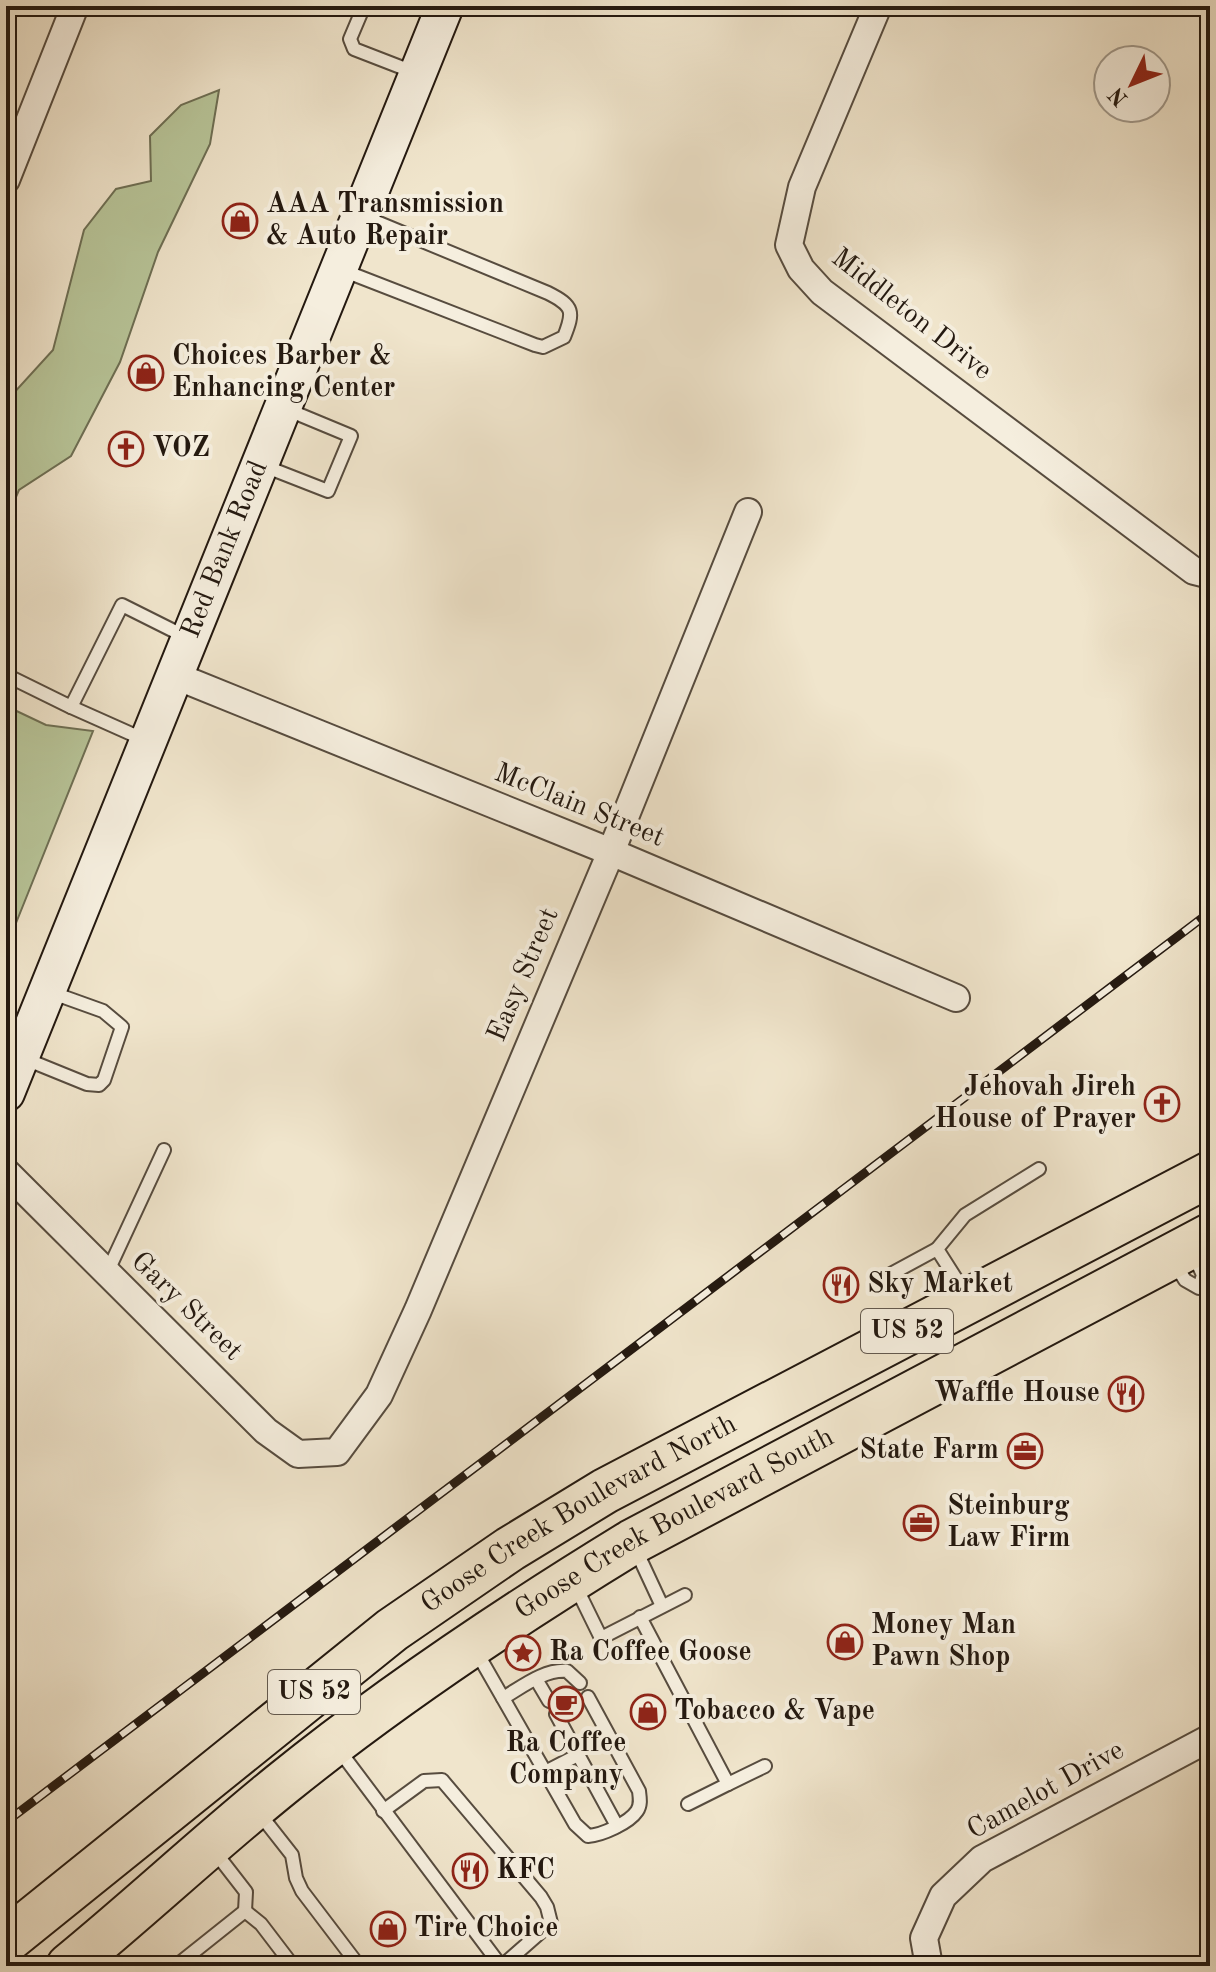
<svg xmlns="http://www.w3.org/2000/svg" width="1216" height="1972" font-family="'Old Standard TT',serif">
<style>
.green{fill:#b8c599;stroke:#6e6f54;stroke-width:2}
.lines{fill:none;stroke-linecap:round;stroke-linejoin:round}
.lane-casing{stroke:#574c3f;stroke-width:16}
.street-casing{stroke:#574c3f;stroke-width:30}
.secondary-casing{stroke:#241910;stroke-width:40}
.highway-casing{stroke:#241910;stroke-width:48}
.lane{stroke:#f5eede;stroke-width:12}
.street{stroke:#f5eede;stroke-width:26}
.secondary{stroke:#f5eede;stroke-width:36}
.highway{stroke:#f0e5cc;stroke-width:44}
.rail-casing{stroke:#241910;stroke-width:9}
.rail{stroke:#f5eede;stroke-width:6;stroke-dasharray:18;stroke-linecap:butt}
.labels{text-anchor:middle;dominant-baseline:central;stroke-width:8;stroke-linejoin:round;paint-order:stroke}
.shield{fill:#f5eede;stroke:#63594e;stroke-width:2}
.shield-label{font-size:26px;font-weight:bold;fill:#241910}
.poi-label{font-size:28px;font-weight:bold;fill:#241910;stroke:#f5eede;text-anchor:start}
.street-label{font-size:28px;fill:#241910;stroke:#f5eede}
</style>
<rect width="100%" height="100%" fill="#f0e5cc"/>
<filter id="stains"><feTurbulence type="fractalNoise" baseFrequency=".0025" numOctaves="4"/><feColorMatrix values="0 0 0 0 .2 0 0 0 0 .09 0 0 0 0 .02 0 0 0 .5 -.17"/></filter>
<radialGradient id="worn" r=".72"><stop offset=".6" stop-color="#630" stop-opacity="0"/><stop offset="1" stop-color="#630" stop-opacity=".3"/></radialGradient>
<g class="green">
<polygon points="219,90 210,144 158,252 120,362 71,456 19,490 6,520 6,407 11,396 53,350 84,230 116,189 151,181 150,136 181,105"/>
<polygon points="6,706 46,725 93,731 6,948"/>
</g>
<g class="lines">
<g class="lane-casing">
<g id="lane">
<polyline points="364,6 350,39 354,49 416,73"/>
<path d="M342,270L535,345L543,347L564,337C574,312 574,306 548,293L362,216"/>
<polyline points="264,466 328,491 351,436 286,409"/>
<polyline points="6,675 71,707 122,605 188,638"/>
<polyline points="71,707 145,740"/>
<polyline points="23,1058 87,1084 99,1085 104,1080 122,1027 103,1011 50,992"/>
<polyline points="1175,1264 1185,1280 1199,1288 1203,1275 1193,1253"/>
<polyline points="106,1275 164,1150"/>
<polyline points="889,1275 937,1249"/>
<polyline points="965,1293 937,1249 965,1215 1039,1169"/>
<polyline points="635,1548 662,1606"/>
<polyline points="575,1585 601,1638 685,1595"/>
<polyline points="640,1617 728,1784 765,1766"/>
<path d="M476,1651L575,1824L588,1836C602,1835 629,1823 637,1811C641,1805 640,1799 639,1791L588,1697"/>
<polyline points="536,1679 549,1701"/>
<path d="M503,1698C522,1687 544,1669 567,1671L580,1683"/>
<polyline points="556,1714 617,1826"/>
<polyline points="339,1750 501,1966"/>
<polyline points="545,1772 578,1755"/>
<polyline points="688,1804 728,1784"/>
<polyline points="383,1811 424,1781 442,1780 541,1897 547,1907 551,1923 502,1966"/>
<polyline points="259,1813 292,1855 296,1878 302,1891 359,1966"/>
<polyline points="215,1852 246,1892 245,1911"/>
<polyline points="245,1911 261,1924 293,1966"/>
<polyline points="176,1966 245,1911"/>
<polyline points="595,1966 599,1963 602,1966"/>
</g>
</g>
<g class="street-casing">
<g id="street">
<polyline points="878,6 802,187 789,245 801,269 822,292 1194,571 1210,575"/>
<polyline points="6,180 75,6"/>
<polyline points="176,676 611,852 956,998"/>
<polyline points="6,1172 266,1431 298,1454 337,1452 379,1395 418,1310 611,852 748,512"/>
<polyline points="929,1966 924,1938 943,1896 982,1859 1210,1738"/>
</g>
</g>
<g class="secondary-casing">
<g id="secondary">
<path id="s1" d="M6,1093L445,6"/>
</g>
</g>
<g class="highway-casing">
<g id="highway">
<path id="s2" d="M6,1941L392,1630L510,1549L605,1491L1210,1174"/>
<path id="s3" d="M69,1966C141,1907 209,1843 282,1784C392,1695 511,1616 632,1542L1210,1236"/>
</g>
</g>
<use href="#lane" class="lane"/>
<use href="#street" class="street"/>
<use href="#secondary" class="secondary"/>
<use href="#highway" class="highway"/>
<g class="rail-casing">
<polyline id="rail" points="6,1822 1210,912"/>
</g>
<use href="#rail" class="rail"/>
</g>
<defs>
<g id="shop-ring" transform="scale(1.8)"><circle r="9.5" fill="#f5eede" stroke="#8f2418" stroke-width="1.5"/><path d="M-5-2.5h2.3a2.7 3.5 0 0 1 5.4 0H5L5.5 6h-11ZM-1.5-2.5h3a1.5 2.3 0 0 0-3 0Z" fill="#8f2418"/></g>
<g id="church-ring" transform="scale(1.8)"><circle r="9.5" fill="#f5eede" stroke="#8f2418" stroke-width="1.5"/><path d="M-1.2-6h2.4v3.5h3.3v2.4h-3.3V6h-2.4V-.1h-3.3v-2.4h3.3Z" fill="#8f2418"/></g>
<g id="restaurant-ring" transform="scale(1.8)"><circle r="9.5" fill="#f5eede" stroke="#8f2418" stroke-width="1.5"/><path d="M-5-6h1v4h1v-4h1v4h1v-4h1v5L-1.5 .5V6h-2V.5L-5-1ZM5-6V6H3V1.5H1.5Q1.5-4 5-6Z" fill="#8f2418"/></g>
<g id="office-ring" transform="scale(1.8)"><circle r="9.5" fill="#f5eede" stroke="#8f2418" stroke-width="1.5"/><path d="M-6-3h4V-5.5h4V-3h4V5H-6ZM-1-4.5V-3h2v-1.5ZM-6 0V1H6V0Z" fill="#8f2418"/></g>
<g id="sight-ring" transform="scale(1.8)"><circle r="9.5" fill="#f5eede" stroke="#8f2418" stroke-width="1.5"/><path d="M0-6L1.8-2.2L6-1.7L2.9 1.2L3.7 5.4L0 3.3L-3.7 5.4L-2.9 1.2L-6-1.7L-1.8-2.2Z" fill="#8f2418"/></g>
<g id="cafe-ring" transform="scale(1.8)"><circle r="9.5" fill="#f5eede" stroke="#8f2418" stroke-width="1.5"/><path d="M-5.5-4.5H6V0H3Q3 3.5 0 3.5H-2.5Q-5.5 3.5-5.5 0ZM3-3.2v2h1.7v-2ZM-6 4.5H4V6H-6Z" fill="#8f2418"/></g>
</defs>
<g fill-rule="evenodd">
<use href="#shop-ring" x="240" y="221"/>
<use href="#shop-ring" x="146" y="373"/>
<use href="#church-ring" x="126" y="449"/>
<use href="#church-ring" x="1162" y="1104"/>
<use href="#restaurant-ring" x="841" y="1285"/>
<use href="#restaurant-ring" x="1126" y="1394"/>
<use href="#office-ring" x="1025" y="1451"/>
<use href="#office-ring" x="921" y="1523"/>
<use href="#shop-ring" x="845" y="1642"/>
<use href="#sight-ring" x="523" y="1653"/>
<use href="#cafe-ring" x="566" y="1704"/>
<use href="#shop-ring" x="648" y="1712"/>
<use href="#restaurant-ring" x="470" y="1871"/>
<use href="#shop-ring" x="388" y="1929"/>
</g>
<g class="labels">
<g class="shield">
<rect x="861" y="1309" width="92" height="44" rx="6"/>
<rect x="268" y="1670" width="92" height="44" rx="6"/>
</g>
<g class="shield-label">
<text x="907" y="1331">US 52</text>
<text x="314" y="1692">US 52</text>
</g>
<g class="poi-label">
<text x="266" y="205">AAA Transmission<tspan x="266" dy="32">&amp; Auto Repair</tspan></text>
<text x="172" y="357">Choices Barber &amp;<tspan x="172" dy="32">Enhancing Center</tspan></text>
<text x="152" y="449">VOZ</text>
<text x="1136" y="1088" text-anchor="end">Jehovah Jireh<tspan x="1136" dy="32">House of Prayer</tspan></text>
<text x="867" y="1285">Sky Market</text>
<text x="1100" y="1394" text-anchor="end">Waffle House</text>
<text x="999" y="1451" text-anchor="end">State Farm</text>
<text x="947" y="1507">Steinburg<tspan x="947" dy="32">Law Firm</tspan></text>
<text x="871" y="1626">Money Man<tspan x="871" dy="32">Pawn Shop</tspan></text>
<text x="549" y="1653">Ra Coffee Goose</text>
<text x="674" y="1712">Tobacco &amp; Vape</text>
<text x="566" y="1744" text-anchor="middle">Ra Coffee<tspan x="566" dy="32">Company</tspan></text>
<text x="496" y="1871">KFC</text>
<text x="414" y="1929">Tire Choice</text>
</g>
<g class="street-label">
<text transform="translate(911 315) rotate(38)">Middleton Drive</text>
<text stroke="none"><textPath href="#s1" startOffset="586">Red Bank Road</textPath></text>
<text transform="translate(579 806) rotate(22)">McClain Street</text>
<text transform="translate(524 975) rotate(-67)">Easy Street</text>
<text transform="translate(186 1307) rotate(44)">Gary Street</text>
<text stroke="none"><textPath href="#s2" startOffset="716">Goose Creek Boulevard North</textPath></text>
<text stroke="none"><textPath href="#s3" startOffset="752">Goose Creek Boulevard South</textPath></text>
<text transform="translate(1046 1791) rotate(-29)">Camelot Drive</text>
</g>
</g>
<rect width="1216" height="1972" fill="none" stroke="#f0e5cc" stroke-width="32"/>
<rect x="8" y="8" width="1200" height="1956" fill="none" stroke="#241910" stroke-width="4"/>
<rect x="16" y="16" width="1184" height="1940" fill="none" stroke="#241910" stroke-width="2"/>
<g transform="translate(1132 84) rotate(227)"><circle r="38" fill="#f5eede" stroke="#a1998c" stroke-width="2"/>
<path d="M0-6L14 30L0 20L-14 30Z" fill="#8f2418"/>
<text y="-12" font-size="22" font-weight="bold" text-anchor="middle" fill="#241910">N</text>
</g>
<rect width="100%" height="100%" filter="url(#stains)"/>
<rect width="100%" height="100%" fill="url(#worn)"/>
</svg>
